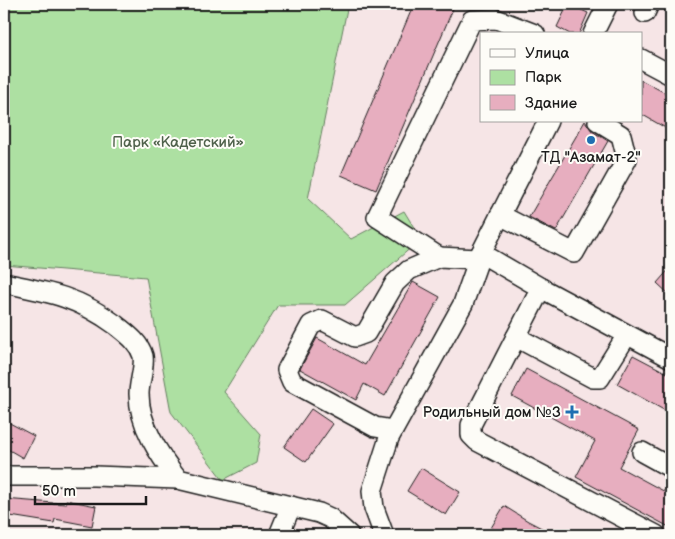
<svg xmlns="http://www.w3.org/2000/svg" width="675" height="539" font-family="'Balsamiq Sans',sans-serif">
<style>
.green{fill:#ade0a2;stroke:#647e5f}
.building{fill:#e7aebf;stroke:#1c1c1c}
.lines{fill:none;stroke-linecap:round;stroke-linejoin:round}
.minor-casing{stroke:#1c1c1c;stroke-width:22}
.minor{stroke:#fdfcf7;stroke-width:19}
.poi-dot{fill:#1f6fb2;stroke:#fdfcf7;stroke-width:2}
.labels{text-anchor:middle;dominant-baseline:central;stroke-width:4;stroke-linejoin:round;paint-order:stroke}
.park-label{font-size:15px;fill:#4f614b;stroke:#fdfcf7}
.poi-label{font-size:15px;fill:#1c1c1c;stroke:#fdfcf7}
</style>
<rect width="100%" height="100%" fill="#f6e5e6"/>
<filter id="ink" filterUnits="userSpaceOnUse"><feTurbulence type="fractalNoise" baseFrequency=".02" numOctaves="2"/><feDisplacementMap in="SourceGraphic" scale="10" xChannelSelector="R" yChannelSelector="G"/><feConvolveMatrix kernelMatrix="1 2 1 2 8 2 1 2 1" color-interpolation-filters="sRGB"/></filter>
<g filter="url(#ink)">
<polygon class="green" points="4,4 348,4 308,199 351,239 404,211 421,239 345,305 278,305 224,392 261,434 256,463 223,480 171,412 146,277 4,265"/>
<g class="building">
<polygon points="414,4 455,4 376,190 341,175"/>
<polygon points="568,4 588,13 579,34 570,34 557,27"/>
<polygon points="641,80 671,96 671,131 641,114"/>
<polygon points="585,121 592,131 608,141 556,231 529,217"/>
<polygon points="671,267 671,296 657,283"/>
<polygon points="413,282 440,297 385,396 364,384 356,400 300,369 317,338 365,365"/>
<polygon points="633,355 671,375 671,414 617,384"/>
<polygon points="526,369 639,430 619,467 671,495 671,528 576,477 595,441 512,396"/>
<polygon points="311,409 333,424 306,462 284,447"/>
<polygon points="4,420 34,436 23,458 4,447"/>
<polygon points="421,468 460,492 446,515 407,491"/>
<polygon points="4,499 66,504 66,500 96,506 92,526 55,519 54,523 4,515"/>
<polygon points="504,506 528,521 555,535 504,535 491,528"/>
</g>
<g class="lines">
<g class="minor-casing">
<g id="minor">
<polyline points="645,13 649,4"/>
<polyline points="593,34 608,4"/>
<polyline points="641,59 671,75"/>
<polyline points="500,215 574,253 627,159 621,135 598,121"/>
<polyline points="481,253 541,288 671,358"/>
<polyline points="439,257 377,217 472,20 496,19 535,34"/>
<path d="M4,283C49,292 78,297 116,325C127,334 139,342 143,356C145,367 139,382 139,394C139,425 159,455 178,479"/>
<polyline points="541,288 471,425 471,435 477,441 656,535"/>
<polyline points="516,337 593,378 600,378 627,335"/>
<polyline points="393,430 375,427 292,382 287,370 311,325 322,320 355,337 366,333 395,283 409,270 439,257 478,259"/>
<polyline points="642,452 671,468"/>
<polyline points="4,476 94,476 178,479 319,513 330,518 349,535"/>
<polyline points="279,535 291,506"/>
<polyline points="384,535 374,508 372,491 389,438 463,304 481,253 548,121"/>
</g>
</g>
<use href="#minor" class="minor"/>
</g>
</g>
<g class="poi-dot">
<circle cx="591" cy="140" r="5"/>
<path d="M569.5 404.5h5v5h5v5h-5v5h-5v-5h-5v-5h5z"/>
</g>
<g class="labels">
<g class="park-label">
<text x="178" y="142">Парк «Кадетский»</text>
</g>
<g class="poi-label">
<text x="591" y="157">ТД "Азамат-2"</text>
<text x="561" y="412" text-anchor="end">Родильный дом №3</text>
</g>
</g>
<rect width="675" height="539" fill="none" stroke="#fdfcf7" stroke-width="20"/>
<rect x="10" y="10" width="655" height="519" fill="none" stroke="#1c1c1c" stroke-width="2" filter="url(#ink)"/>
<rect x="480" y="32" width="162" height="90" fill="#fdfcf7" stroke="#a3a29f"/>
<rect x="490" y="49" width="25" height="8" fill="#fdfcf7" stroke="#a3a29f"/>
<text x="525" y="58" font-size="15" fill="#1c1c1c">Улица</text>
<rect x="490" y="70" width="25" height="15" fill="#ade0a2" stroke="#a3a29f"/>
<text x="525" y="82" font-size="15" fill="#1c1c1c">Парк</text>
<rect x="490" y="95" width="25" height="15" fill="#e7aebf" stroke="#a3a29f"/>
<text x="525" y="108" font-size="15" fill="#1c1c1c">Здание</text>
<path d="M35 496v8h111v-8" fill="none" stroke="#1c1c1c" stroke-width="2.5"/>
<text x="42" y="496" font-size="15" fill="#1c1c1c" stroke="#fdfcf7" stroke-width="4" paint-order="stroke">50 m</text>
</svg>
